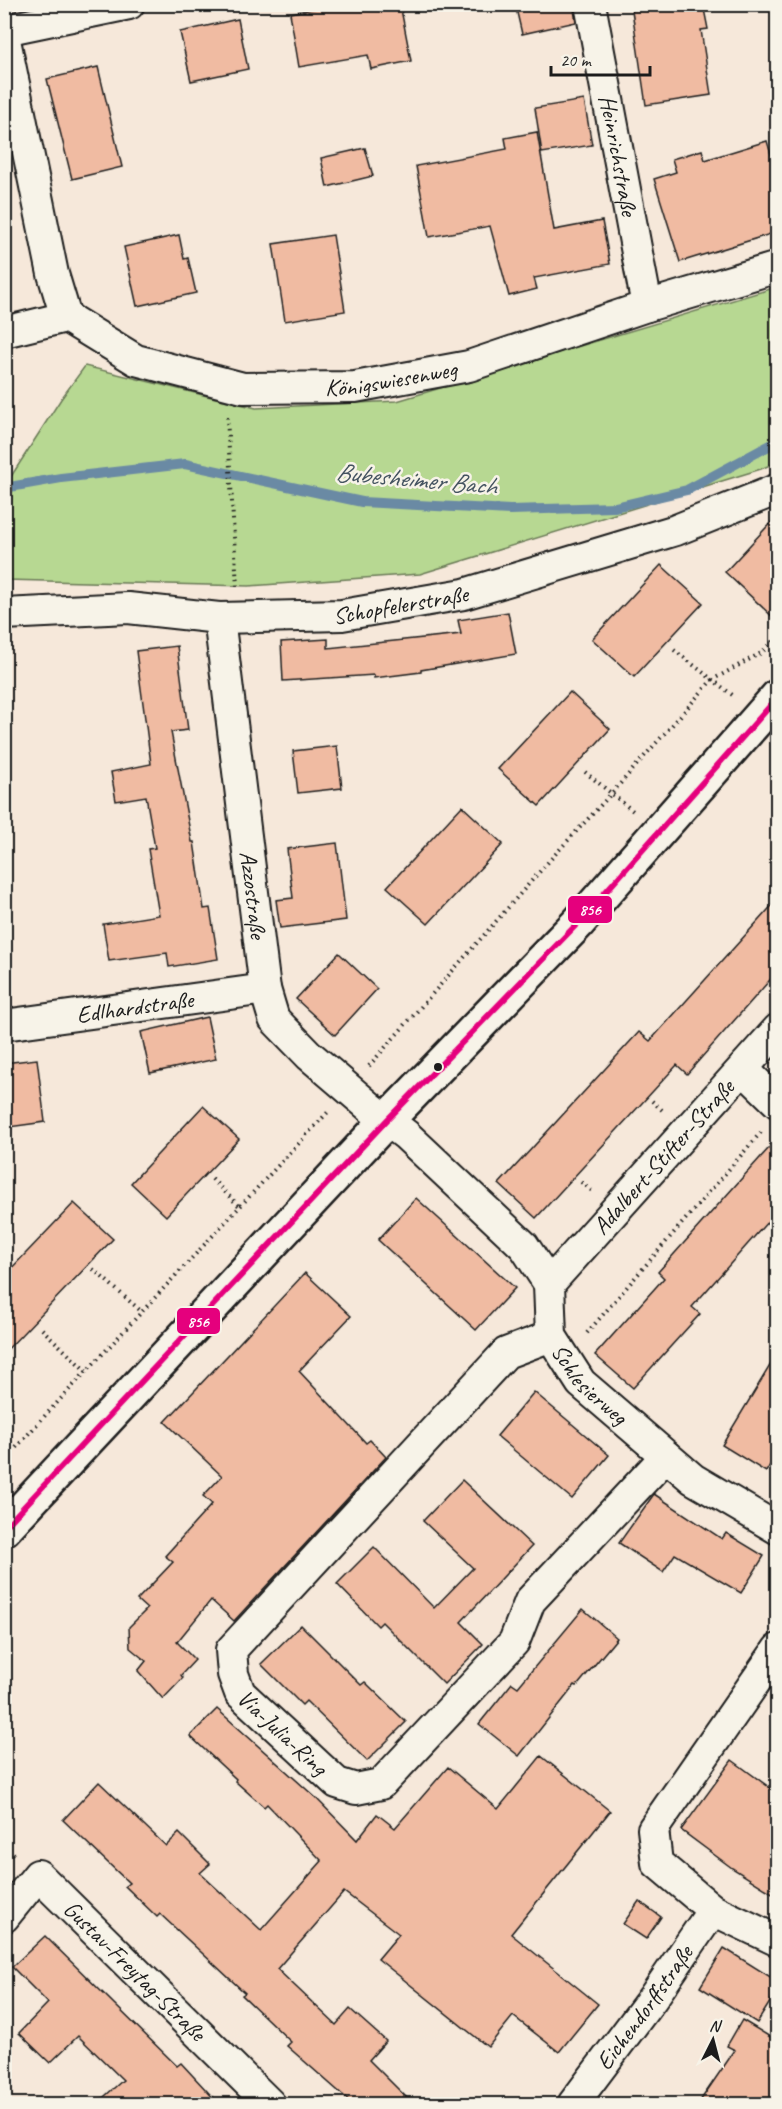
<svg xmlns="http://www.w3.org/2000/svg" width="782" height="2109" font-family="Caveat,sans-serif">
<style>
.green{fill:#b7d892;stroke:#6a7a57;stroke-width:1.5}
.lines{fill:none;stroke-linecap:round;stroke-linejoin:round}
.stream{stroke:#6b8aa4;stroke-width:10}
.building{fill:#f0bba2;stroke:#1c1c1c;stroke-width:1.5}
.street-casing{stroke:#1c1c1c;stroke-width:34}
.secondary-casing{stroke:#1c1c1c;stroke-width:38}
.path{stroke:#1c1c1c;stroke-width:4;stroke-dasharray:1.5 4.5;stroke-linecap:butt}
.street{stroke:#f7f3e8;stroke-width:30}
.secondary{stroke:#f7f3e8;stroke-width:33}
.bus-1-casing{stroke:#f7f3e8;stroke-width:10}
.bus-1{stroke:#e5007d;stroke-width:6}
.bus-dot{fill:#1c1c1c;stroke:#f7f3e8;stroke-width:2}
.labels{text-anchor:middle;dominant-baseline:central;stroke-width:5;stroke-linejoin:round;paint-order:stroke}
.street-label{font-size:24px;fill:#1c1c1c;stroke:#f7f3e8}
.water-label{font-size:26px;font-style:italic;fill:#445360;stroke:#f7f3e8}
.line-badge{stroke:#f7f3e8;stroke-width:2}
.badge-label{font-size:16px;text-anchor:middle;font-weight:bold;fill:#fff}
</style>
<rect width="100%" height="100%" fill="#f6e8da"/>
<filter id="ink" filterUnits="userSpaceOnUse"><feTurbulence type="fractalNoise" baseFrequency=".0167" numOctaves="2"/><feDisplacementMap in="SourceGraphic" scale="12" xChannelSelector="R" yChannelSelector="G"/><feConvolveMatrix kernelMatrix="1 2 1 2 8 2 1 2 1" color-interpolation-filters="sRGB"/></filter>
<g filter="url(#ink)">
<polygon class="green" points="777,287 777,462 761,469 420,574 249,586 5,580 4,480 10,478 61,399 85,366 256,408 397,401"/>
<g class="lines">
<polyline class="stream" points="4,488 61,478 185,464 362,502 510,510 615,507 687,490 778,441"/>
</g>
<g class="building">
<polygon points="340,4 400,4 411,61 371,69 368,55 299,67 290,13"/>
<polygon points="515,4 573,4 576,22 522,34"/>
<polygon points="631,4 703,4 708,29 701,30 711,95 646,105"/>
<polygon points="238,19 248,69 191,81 180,32"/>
<polygon points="98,67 122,167 72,179 47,79"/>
<polygon points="584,100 592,145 542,153 535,108"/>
<polygon points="537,132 554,230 602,221 610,264 534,278 537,289 509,296 490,226 429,237 416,166 507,149 505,138"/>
<polygon points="767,141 777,174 777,232 680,262 654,179 676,172 672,159 702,150 705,160"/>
<polygon points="365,148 373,176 327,187 321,158"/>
<polygon points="179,235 184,259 188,258 196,293 137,306 124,247"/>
<polygon points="333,235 345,311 285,321 273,244"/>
<polygon points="777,516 777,621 725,572"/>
<polygon points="661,565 703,603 634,677 592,639"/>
<polygon points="508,612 516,654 421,670 421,672 374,678 374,675 283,681 281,642 328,639 328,648 461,634 458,620"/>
<polygon points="177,646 188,730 171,732 192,842 194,842 204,909 210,908 218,959 169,967 167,953 109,961 103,924 159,915 148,849 155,848 146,796 116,801 111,772 151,764 136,651"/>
<polygon points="570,692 610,729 539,806 498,769"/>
<polygon points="337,746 342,788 298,793 293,751"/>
<polygon points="462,806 503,844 428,924 387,887"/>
<polygon points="337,843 346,920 280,928 276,900 293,898 287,849"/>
<polygon points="777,900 777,972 687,1074 677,1065 536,1218 499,1184 639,1032 650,1041"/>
<polygon points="339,953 377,989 335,1035 296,999"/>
<polygon points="207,1017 216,1059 150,1073 141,1032"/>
<polygon points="37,1059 45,1122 9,1127 7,1112 4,1112 4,1063"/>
<polygon points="203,1106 239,1139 166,1216 131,1183"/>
<polygon points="777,1139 777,1211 692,1307 700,1314 633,1388 595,1355 664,1278 658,1272"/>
<polygon points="416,1198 515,1288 476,1330 378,1240"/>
<polygon points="74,1203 113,1239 4,1353 4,1276"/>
<polygon points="305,1273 351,1316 299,1371 366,1443 370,1440 386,1457 234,1621 211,1600 177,1642 195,1660 181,1675 183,1678 163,1699 138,1671 146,1661 130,1648 129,1627 147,1609 137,1600 173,1562 165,1556 212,1504 203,1496 222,1476 165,1422"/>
<polygon points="777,1354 777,1453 766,1472 722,1445"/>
<polygon points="534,1392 609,1455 572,1499 497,1436"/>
<polygon points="462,1480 532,1546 461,1622 483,1644 444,1684 382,1622 378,1626 337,1584 374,1547 434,1608 473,1568 423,1521"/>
<polygon points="654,1494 722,1539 726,1533 764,1556 741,1593 675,1554 663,1572 619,1543"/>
<polygon points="583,1609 617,1638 577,1686 575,1685 519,1756 479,1724 512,1683 518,1687"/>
<polygon points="301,1625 361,1685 365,1682 406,1722 367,1761 306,1701 302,1705 261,1664"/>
<polygon points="217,1709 315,1797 357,1840 377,1814 395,1828 448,1767 498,1809 541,1756 610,1811 511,1934 598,2004 559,2052 513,2016 488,2047 378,1959 399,1934 344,1892 277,1969 336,2025 350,2009 386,2041 369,2060 413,2104 353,2104 287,2046 291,2042 242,1995 245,1993 160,1914 157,1917 125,1886 129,1883 63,1820 99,1782 166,1846 179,1833 210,1864 200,1873 261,1930 322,1861 267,1804 264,1807 235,1781 236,1779 190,1736"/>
<polygon points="732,1760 777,1793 777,1896 732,1868 681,1830"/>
<polygon points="639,1901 661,1917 646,1939 623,1924"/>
<polygon points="45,1936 177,2066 181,2063 219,2104 96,2104 123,2080 78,2036 50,2063 19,2033 48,2003 12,1967"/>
<polygon points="724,1948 777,1981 777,1991 757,2023 700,1987"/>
<polygon points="742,2020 777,2041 777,2104 698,2104 735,2050 727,2046"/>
</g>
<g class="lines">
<g class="street-casing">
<g id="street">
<path id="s1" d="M590,4L647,306"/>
<polyline points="4,30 129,4"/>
<polyline points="4,35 53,274 66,317"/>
<path id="s2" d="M4,332L66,317L136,360L243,388L355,387L469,366L647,306L778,267"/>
<path id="s3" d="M4,614L128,608L219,618L342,615L464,594L676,530L778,489"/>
<path id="s4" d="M219,618L265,989L274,1019L309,1055L371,1108L406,1135L524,1246L549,1284L551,1336L581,1383L693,1479L778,1529"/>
<path id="s5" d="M4,1025L265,989"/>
<polyline points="743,1069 778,1103"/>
<path id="s6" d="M549,1284L778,1029"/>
<path id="s7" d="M551,1336L506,1353L231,1650L233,1674L240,1693L337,1783L356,1789L381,1784L514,1642L530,1601L666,1456"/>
<polyline points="778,1649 653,1829 657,1863 713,1910 778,1941"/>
<path id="s8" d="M4,1917L38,1875L270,2104"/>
<path id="s9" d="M573,2104L652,1999L713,1910"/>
</g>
</g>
<g class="secondary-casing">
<polyline id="secondary" points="4,1529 387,1120 578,923 778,696"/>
</g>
<g class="path">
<polyline points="227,417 237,587"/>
<polyline points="674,650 735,697"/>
<polyline points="585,772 633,811"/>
<polyline points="369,1066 549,861 611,794 712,680 761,653 778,637"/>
<polyline points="652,1101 662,1110"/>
<polyline points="212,1179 240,1207"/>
<polyline points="581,1182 592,1191"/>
<polyline points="93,1269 142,1312"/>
<polyline points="42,1329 86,1371"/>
<polyline points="587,1333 763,1130"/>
<polyline points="4,1461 41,1420 328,1112"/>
<polyline points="4,1845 15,1855"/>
</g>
<use href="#street" class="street"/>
<use href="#secondary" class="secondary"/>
<g class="bus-1-casing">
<polyline id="bus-1" points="4,1528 387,1120 578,923 778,697"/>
</g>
<use href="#bus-1" class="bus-1"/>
</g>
</g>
<circle class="bus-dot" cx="438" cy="1067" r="5"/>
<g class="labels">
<g class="street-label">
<text stroke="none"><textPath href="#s1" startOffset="154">Heinrichstraße</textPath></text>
<text stroke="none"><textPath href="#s2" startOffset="405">Königswiesenweg</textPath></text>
<text stroke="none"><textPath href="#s3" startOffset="398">Schopfelerstraße</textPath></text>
<text stroke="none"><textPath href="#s4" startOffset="279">Azzostraße</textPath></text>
<text stroke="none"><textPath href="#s5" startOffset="132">Edlhardstraße</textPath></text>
<text stroke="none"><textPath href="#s6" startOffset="171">Adalbert-Stifter-Straße</textPath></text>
<text stroke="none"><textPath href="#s4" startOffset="903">Schlesierweg</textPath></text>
<text stroke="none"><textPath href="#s7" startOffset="555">Via-Julia-Ring</textPath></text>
<text stroke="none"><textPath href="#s8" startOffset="190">Gustav-Freytag-Straße</textPath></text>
<text stroke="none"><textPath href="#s9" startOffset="120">Eichendorffstraße</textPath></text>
</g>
<g class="water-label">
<text transform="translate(416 479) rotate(5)">Bubesheimer Bach</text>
</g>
</g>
<g class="line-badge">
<rect x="567" y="895" width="46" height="29" rx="6" fill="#e5007d"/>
<rect x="176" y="1307" width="45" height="28" rx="6" fill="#e5007d"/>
</g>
<g class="badge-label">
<text x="590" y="915">856</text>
<text x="198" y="1327">856</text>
</g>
<rect width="782" height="2109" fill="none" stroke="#f7f3e8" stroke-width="24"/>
<rect x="12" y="12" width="758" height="2085" fill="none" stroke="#1c1c1c" stroke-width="2" filter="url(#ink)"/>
<g transform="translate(713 2040) rotate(6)" stroke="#f7f3e8" stroke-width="4.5" paint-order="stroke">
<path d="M0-4.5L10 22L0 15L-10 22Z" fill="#1c1c1c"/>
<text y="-9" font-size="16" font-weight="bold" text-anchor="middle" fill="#1c1c1c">N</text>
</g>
<path d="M551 66v9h99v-9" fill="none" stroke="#1c1c1c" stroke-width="3"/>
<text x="560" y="66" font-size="18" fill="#1c1c1c" stroke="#f7f3e8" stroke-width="4.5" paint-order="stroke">20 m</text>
</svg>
